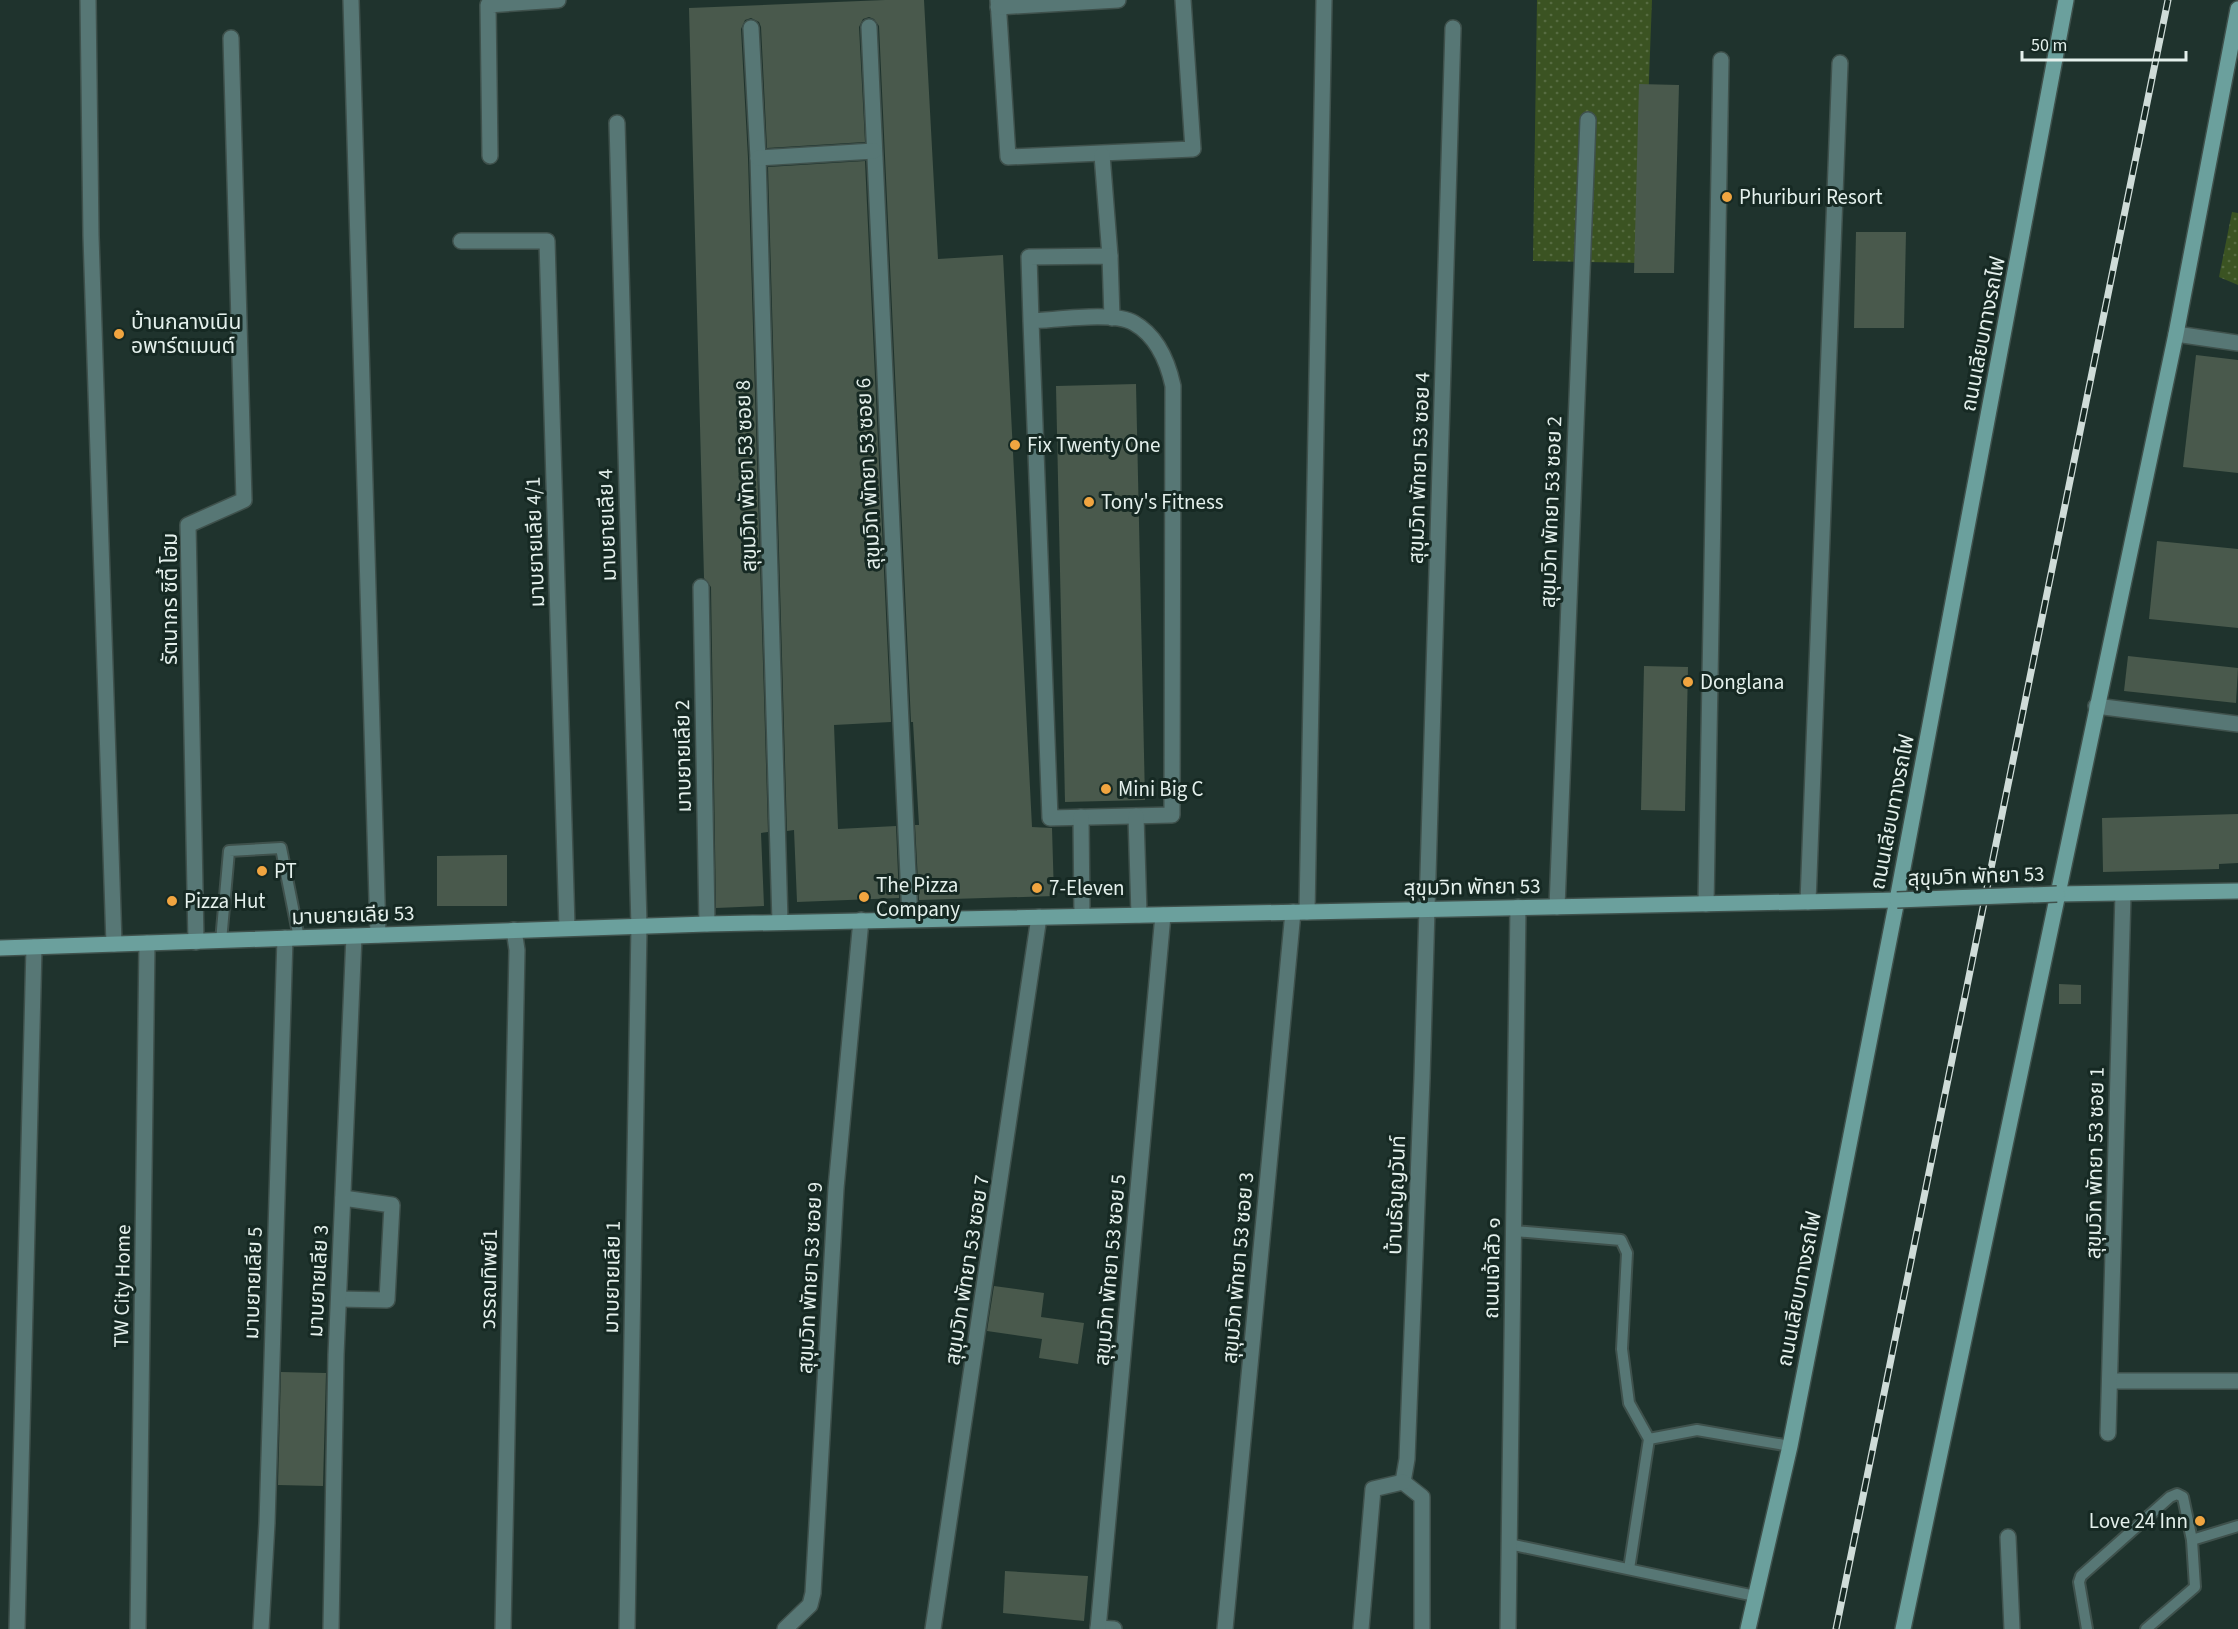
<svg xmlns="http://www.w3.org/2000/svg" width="2238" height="1629" font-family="'Source Sans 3','Noto Sans Thai',sans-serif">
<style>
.grass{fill:url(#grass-dots)}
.building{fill:#49594c}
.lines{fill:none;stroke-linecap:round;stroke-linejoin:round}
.lane-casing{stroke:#3f514c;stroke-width:14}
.street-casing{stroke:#3f514c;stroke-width:18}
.secondary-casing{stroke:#3f514c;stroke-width:18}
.lane{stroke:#577775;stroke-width:10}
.street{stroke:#577775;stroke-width:15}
.secondary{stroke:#6ba09d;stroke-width:15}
.rail-casing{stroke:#cfdcd8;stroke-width:7}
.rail{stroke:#162923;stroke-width:4.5;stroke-dasharray:14;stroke-linecap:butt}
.secondary-bridge-casing{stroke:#3f514c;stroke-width:18;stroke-linecap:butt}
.secondary-bridge{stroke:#6ba09d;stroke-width:15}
.poi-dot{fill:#f1a540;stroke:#162923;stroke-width:2}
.labels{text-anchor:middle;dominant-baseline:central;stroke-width:6;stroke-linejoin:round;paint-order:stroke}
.poi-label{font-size:21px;fill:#e4f0ec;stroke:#162923;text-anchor:start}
.street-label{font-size:21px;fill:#e4f0ec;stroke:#162923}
</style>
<defs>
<pattern id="grass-dots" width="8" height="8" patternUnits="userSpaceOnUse" patternTransform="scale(1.5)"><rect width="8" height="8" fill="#3b5322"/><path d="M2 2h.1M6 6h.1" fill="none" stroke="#576c42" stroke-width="1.8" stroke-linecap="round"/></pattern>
</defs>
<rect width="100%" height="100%" fill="#1f332d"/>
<g class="grass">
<polygon points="1537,0 1652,0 1642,263 1533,261"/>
<polygon points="2232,212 2238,213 2238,285 2219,277"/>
</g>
<g class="building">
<polygon points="885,0 924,0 938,259 1003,255 1032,827 1052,828 1054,896 919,900 915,825 919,825 913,722 911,722 879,26 874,19 869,17 863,19 859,27 865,142 767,148 761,27 759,22 751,18 745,20 741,29 748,158 768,832 761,833 764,906 716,908 711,587 704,578 689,8"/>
<polygon points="1639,84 1679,85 1674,273 1634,273"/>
<polygon points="865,161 891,722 834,725 838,829 896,826 899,898 797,902 794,830 787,831 768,167"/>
<polygon points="1856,232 1906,232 1904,328 1854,328"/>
<polygon points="2196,355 2238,360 2238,473 2183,467"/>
<polygon points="1136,384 1145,800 1065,802 1056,386"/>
<polygon points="2157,541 2238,549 2238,628 2149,619"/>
<polygon points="2128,656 2238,668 2236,703 2124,691"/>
<polygon points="1644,666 1688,667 1685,811 1641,810"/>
<polygon points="2238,814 2238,863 2219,864 2219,869 2103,872 2102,818"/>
<polygon points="507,855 507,906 437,906 437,856"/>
<polygon points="2059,984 2081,985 2081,1004 2059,1004"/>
<polygon points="994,1286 1044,1293 1041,1317 1084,1323 1078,1364 1039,1358 1042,1339 987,1331"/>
<polygon points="281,1372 326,1373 323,1486 278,1485"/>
<polygon points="1005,1571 1088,1576 1084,1621 1003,1613"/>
</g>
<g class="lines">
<g class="lane-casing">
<g id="lane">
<polyline points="221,941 229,851 281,848 299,938"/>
<polyline points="1514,1231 1621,1240 1627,1253 1622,1349 1629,1403 1649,1439 1629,1569"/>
<polyline points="1649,1439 1697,1430 1790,1446"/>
<polyline points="1509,1544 1755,1596"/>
<polyline points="2087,1629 2079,1582 2081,1576 2170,1497 2177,1494 2183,1497 2192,1540"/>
<polyline points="2146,1629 2195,1587 2192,1540 2238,1526"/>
</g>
</g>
<g class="street-casing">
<g id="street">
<polyline points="88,0 91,236 114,944"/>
<polyline points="351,0 378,935"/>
<polyline points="998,0 1008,157 1193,149 1183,0"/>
<polyline points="998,7 1118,0"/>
<polyline points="869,27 910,919"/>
<polyline points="751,28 758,158 780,922"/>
<polyline points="617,123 639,926 627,1629"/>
<polyline points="1102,155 1110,256"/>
<polyline points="490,156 488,5 558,0"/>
<polyline points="758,158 874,151"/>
<polyline points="461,241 547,241 567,928"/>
<path d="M1031,321C1057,320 1113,311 1134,323C1157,336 1168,363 1173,386L1172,815L1050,818L1031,321L1029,257L1110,256L1112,318"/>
<polyline points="2176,334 2238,343"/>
<polyline points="701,587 707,924"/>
<polyline points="2096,706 2238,724"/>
<polyline points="1136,816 1139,915"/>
<polyline points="1081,817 1082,916"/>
<polyline points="1808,902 1840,63"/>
<polyline points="1706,904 1721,60"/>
<polyline points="1557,907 1588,120"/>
<polyline points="1307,912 1324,0"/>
<polyline points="196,942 188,525 244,500 231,38"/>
<polyline points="339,1299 387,1300 392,1205 343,1198"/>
<polyline points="2111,1381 2238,1381"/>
<polyline points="2108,1433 2123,894"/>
<polyline points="1403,1482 1407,1459 1422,1078 1453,28"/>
<polyline points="1403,1482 1422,1497 1422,1629"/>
<polyline points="2008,1537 2012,1629"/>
<polyline points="1098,1628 1114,1629"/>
<polyline points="17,1629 34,947"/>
<polyline points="138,1629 147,943"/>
<polyline points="261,1629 267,1523 285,938"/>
<polyline points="331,1629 336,1355 354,936"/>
<polyline points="503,1629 517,950 514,930"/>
<polyline points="785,1629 810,1605 813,1593 836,1188 861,920"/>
<polyline points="933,1629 1039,917"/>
<polyline points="1098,1629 1163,915"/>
<polyline points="1225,1629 1293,912"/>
<polyline points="1361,1629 1373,1489 1403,1482"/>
<polyline points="1508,1629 1518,907"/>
</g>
</g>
<g class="secondary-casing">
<g id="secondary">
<polyline points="2057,894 2238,891"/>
<polyline points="0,948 707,924 1897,900"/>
<polyline points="1748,1629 1790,1446 1897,900 2066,0"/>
<polyline points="1903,1629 2176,334 2238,9"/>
</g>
</g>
<use href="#lane" class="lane"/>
<use href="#street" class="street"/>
<use href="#secondary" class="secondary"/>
<g class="rail-casing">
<polyline id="rail" points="1836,1629 2168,0"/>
</g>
<use href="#rail" class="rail"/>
<g class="secondary-bridge-casing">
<polyline id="secondary-bridge" points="1897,900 2057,894"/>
</g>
<use href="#secondary-bridge" class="secondary-bridge"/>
</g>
<g class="poi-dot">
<circle cx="1727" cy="197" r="6"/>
<circle cx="119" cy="334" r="6"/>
<circle cx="1015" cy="445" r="6"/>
<circle cx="1089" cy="502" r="6"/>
<circle cx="1688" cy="682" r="6"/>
<circle cx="1106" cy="789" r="6"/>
<circle cx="262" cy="871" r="6"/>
<circle cx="1037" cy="888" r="6"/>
<circle cx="864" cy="897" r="6"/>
<circle cx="172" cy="901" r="6"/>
<circle cx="2200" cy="1521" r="6"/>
</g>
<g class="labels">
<g class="poi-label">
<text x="1739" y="197">Phuriburi Resort</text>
<text x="131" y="322">บ้านกลางเนิน<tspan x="131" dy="24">อพาร์ตเมนต์</tspan></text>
<text x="1027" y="445">Fix Twenty One</text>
<text x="1101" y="502">Tony's Fitness</text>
<text x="1700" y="682">Donglana</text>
<text x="1118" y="789">Mini Big C</text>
<text x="274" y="871">PT</text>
<text x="876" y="885">The Pizza<tspan x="876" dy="24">Company</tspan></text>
<text x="1049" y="888">7-Eleven</text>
<text x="184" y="901">Pizza Hut</text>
<text x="2188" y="1521" text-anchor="end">Love 24 Inn</text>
</g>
<g class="street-label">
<text transform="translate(1983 334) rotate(-79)">ถนนเลียบทางรถไฟ</text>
<text transform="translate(1419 468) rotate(-88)">สุขุมวิท พัทยา 53 ซอย 4</text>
<text transform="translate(868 474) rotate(-93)">สุขุมวิท พัทยา 53 ซอย 6</text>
<text transform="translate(746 476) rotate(-92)">สุขุมวิท พัทยา 53 ซอย 8</text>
<text transform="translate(1551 512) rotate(-88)">สุขุมวิท พัทยา 53 ซอย 2</text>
<text transform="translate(607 525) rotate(-92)">มาบยายเลีย 4</text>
<text transform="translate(535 542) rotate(-92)">มาบยายเลีย 4/1</text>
<text transform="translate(170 599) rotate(-90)">รัตนากร ซิตี้ โฮม</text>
<text transform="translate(683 756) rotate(-91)">มาบยายเลีย 2</text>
<text transform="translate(1892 812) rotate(-79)">ถนนเลียบทางรถไฟ</text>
<text transform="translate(1976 876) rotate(-2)">สุขุมวิท พัทยา 53</text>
<text transform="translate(1472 887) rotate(-1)">สุขุมวิท พัทยา 53</text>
<text transform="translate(353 915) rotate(-2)">มาบยายเลีย 53</text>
<text transform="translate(2095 1163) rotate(-89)">สุขุมวิท พัทยา 53 ซอย 1</text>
<text transform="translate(1396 1195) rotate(-88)">บ้านธัญญวันท์</text>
<text transform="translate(1238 1268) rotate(-85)">สุขุมวิท พัทยา 53 ซอย 3</text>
<text transform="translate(1492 1268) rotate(-89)">ถนนเจ้าสัว ๑</text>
<text transform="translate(967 1270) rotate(-81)">สุขุมวิท พัทยา 53 ซอย 7</text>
<text transform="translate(1110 1270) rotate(-85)">สุขุมวิท พัทยา 53 ซอย 5</text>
<text transform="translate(612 1277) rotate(-89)">มาบยายเลีย 1</text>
<text transform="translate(810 1278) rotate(-87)">สุขุมวิท พัทยา 53 ซอย 9</text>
<text transform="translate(489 1279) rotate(-89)">วรรณทิพย์1</text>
<text transform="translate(318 1281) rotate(-87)">มาบยายเลีย 3</text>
<text transform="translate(253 1283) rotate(-88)">มาบยายเลีย 5</text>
<text transform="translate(122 1286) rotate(-89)">TW City Home</text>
<text transform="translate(1799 1289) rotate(-79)">ถนนเลียบทางรถไฟ</text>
</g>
</g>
<path d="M2022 51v9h164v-9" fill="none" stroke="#e4f0ec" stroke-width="3"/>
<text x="2031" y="51" font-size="18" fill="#e4f0ec" stroke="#162923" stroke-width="4.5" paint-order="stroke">50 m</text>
</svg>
